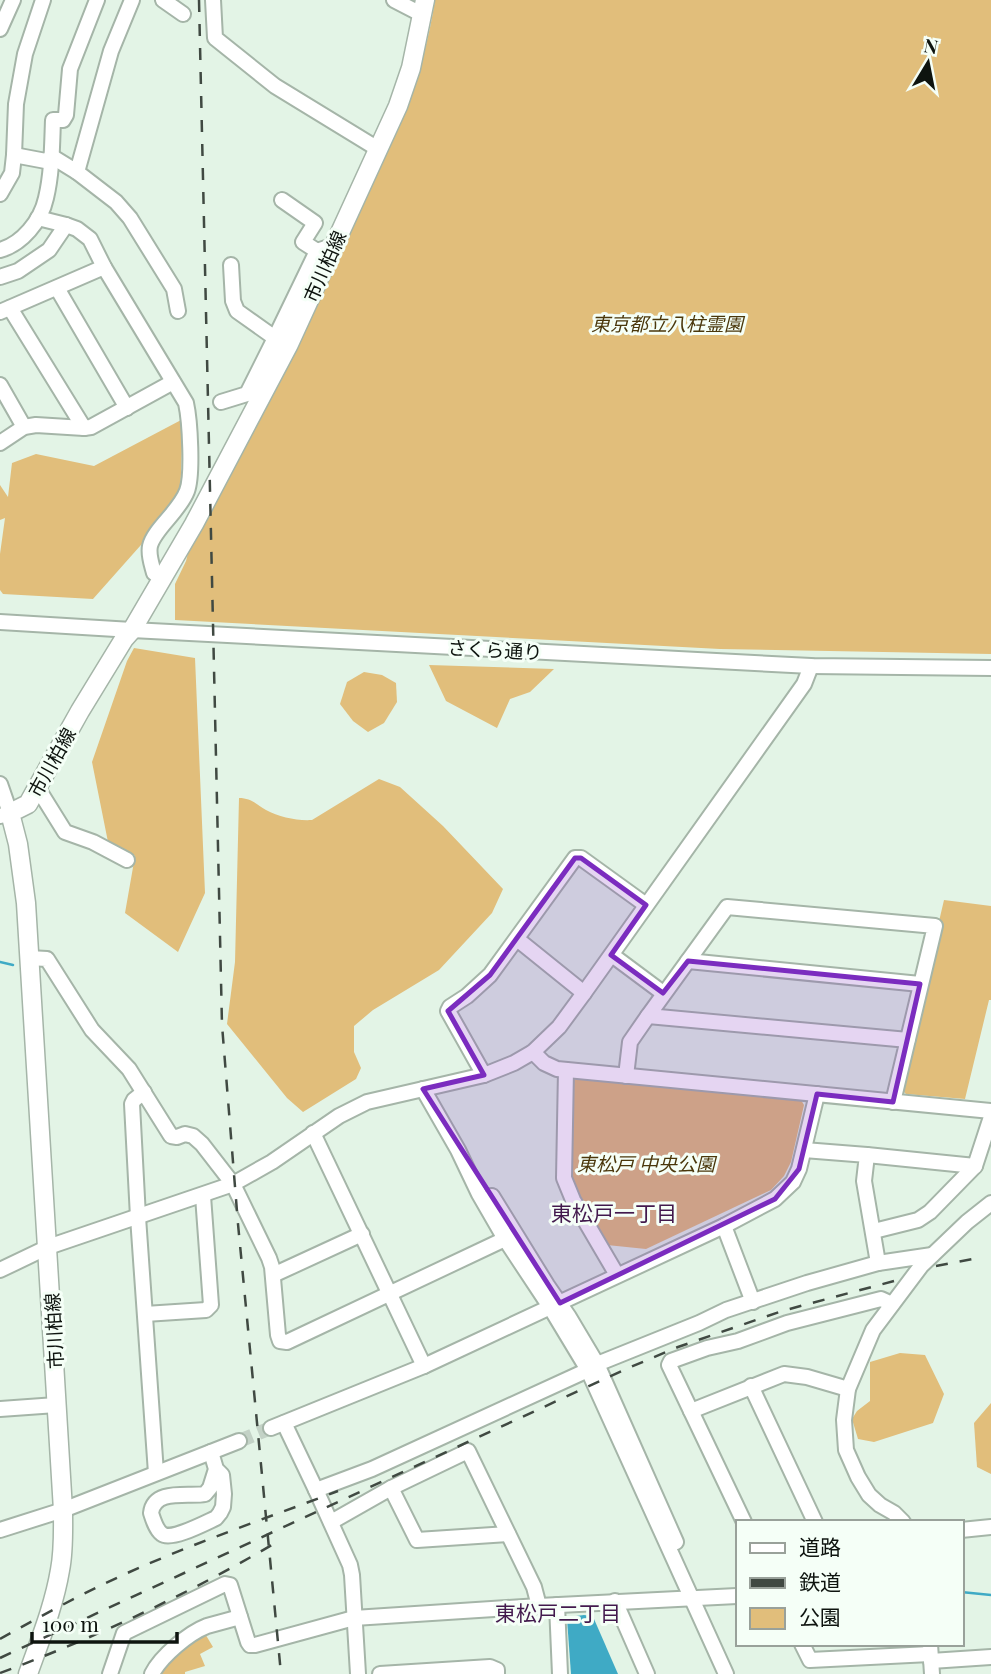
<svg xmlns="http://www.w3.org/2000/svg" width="991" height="1674" font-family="'Playfair Display','Noto Sans JP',serif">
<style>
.green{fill:#e1be7b}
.water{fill:#3faac5}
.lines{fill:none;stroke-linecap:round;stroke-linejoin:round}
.stream{stroke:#3faac5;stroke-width:2.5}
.minor-tunnel{stroke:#c3d2c6;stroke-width:14;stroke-dasharray:14 7;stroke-linecap:butt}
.minor-casing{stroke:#a5b5a8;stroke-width:18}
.major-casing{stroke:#a5b5a8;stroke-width:21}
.minor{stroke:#fff;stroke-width:14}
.major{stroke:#fff;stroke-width:18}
.rail{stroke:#404942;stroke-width:2.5;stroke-dasharray:12 12;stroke-linecap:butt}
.marked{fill:#7b2cbf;fill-opacity:0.2;stroke:#7b2cbf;stroke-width:5;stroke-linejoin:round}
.labels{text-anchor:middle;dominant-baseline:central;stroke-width:6;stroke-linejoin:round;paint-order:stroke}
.street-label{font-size:19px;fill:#0e140f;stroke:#f5fff7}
.park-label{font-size:19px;font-style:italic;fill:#4a370b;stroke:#f5fff7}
.neighbourhood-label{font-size:21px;fill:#42194d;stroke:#f5fff7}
</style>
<rect width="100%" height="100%" fill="#e3f4e6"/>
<g class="green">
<path d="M435,0H991V654L720,649L175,620V584L186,561L188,553L251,435L406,107C420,70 429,39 435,0Z"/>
<polygon points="183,419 180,501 93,599 3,594 0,590 0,554 5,518 0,520 0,485 8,497 12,463 36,454 94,466"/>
<polygon points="134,648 195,658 205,893 178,952 125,913 135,856 108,842 92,762 127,661"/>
<polygon points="429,665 554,669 530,692 510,699 497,728 446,701"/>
<polygon points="364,672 382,675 396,683 397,702 384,723 368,732 353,721 340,704 347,682"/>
<path d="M379,779L400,787L443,826L503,889L492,913L439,970L373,1010L354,1026V1052L361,1068L356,1079L303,1112L287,1098L227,1024L235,962L239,798C251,798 256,804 266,810C279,817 297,821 312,820Z"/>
<polygon points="944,900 991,906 991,1000 989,1000 965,1099 906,1094 900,1088"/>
<polygon points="577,1079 801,1100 804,1105 791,1162 784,1176 771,1190 646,1249 607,1245 577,1197 570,1177 571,1080"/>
<polygon points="900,1353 925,1355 944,1394 933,1423 874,1442 858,1439 852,1419 857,1411 870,1401 870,1362"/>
<polygon points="991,1403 991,1474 977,1467 974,1423"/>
<polygon points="204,1632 213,1647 200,1654 205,1666 185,1672 185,1674 159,1674 177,1650"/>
</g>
<polygon class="water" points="584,1615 591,1616 594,1619 618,1674 571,1674 567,1619 568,1617"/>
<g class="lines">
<g class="stream">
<polyline points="0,962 13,965"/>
<polyline points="961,1592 991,1595"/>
</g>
<polyline class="minor-tunnel" points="239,1441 271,1428"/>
<g class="minor-casing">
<g id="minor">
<polyline points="163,0 183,14"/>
<polyline points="213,0 215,38 275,86 378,149"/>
<polyline points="394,0 423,15"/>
<polyline points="0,29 13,0"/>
<polyline points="14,155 51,162"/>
<polyline points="51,156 77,172 111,51 132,0"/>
<polyline points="77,172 116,202 130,218 174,289 178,311"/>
<polyline points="0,194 12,173 14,155 16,104 25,54 43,0"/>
<polyline points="282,200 315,223 303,242 317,251 326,248"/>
<path d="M38,218L66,225L77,229L90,239L104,267L186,403C190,421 193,475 187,491C179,512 154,529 150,546C148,555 152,565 154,573L162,579"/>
<path d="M0,250C22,244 41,221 46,198C52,173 52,146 53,120H63L66,115L70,69L97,0"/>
<polyline points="0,277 18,271 49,250 66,225"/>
<polyline points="57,288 127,408"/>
<polyline points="10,308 84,428"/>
<polyline points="0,312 104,267"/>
<polyline points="275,338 317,251"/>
<polyline points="0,385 24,427"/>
<polyline points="221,402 247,394 275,338 237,311 233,301 231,265"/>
<polyline points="0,443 24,427 36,425 84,428 91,427 173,382"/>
<polyline points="0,622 132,630 811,666 991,668"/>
<polyline points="0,784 10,813 0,816"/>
<polyline points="37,787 65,832 93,842 127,860"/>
<polyline points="517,939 584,993"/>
<polyline points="612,955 663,993"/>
<polyline points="29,958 47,959 92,1030 129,1069 171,1136 177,1137 185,1134 193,1136 202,1144 233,1184 269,1258 272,1267 278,1335 280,1341 287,1342 505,1239"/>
<polyline points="688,961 920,984"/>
<polyline points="533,1052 544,1063 557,1069 991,1111"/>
<polyline points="566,1070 564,1178 573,1200 617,1275"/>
<polyline points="484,1075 448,1011 450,1007 467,996 490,975 575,858 581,858 646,905"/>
<polyline points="626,1076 630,1042 648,1016"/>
<polyline points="423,1089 458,1150 479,1194 505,1239 550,1307 588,1370 726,1674"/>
<polyline points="144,1092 134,1100 132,1104 138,1217 156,1473"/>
<polyline points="893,1102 935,926 727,907 648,1016 908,1040"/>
<polyline points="313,1133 424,1366"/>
<polyline points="804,1150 867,1155 864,1181 878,1263 932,1255"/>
<polyline points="867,1155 975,1166 991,1117"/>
<polyline points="492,1196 547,1285 569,1317 597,1364 676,1542"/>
<polyline points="724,1226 753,1302"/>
<polyline points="874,1231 918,1220 930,1212 975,1166"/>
<polyline points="0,1270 48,1247 233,1184 272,1162 339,1116 367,1102 484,1075 514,1063 533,1052 559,1027 584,993 804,684 811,666"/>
<polyline points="273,1275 362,1234"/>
<polyline points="145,1314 206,1310 211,1305 203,1196"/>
<polyline points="597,1364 699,1323 726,1310 807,1283 878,1263"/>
<polyline points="751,1386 815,1522"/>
<polyline points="0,1409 56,1405"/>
<polyline points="691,1411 669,1365 671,1361 707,1348 738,1341 787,1323 881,1299 892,1304"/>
<polyline points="284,1423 316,1490 350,1565 352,1575 358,1674"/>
<polyline points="271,1428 424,1366 724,1226 775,1199 793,1182 799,1169 817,1094"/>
<path d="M211,1452L216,1469L222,1475L224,1494L223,1507L220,1513L216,1518C205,1523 171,1541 162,1534C156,1530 153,1519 151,1513C154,1488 189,1497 205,1494L210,1488L216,1469"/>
<polyline points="391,1488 417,1540 508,1534"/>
<polyline points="316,1490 372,1469 588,1370"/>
<polyline points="331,1522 391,1488 468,1451 534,1587 539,1606"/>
<polyline points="744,1522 691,1411 784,1374 807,1377 848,1389"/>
<polyline points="903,1522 894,1513 880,1505 869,1495 858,1477 846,1450 844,1420 848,1389 873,1330 921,1266 967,1222 991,1203"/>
<polyline points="0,1530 63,1510 239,1441"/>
<polyline points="961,1530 991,1527"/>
<polyline points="615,1601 647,1674"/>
<polyline points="557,1605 560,1674"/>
<polyline points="802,1644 810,1660 930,1654"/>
<polyline points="930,1644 932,1674"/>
<polyline points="931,1661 991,1657"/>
<polyline points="110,1674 124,1633 225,1584 230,1585 248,1642 250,1645 255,1645 354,1618 539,1606 737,1596"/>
<path d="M152,1674C161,1656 189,1633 207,1626C218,1623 229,1620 240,1617"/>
<polyline points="380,1674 490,1667 497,1670 497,1674"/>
</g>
</g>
<g class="major-casing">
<path id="major" d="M28,1674C40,1640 54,1606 60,1570C64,1550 63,1530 63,1510L26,903L18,844L10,813L28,804L80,711L124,639L132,630L194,524L289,344L398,106L411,68L425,0"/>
</g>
<use href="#minor" class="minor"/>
<use href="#major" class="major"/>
<g class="rail">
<polyline points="199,0 222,1025 238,1224 281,1674"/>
<polyline points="936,1266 978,1258"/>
<path d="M0,1639C48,1612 98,1585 148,1564C211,1537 275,1515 338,1491"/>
<polyline points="0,1658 626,1369 678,1347 782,1311 894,1281"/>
<path d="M0,1673C95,1638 190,1593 277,1542"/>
</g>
</g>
<path class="marked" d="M575,858H581L646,905L611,955L663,993L688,961L920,984L893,1102L817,1094L799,1169L775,1199L560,1303L423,1089L484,1075L448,1011L490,975Z"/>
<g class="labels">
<g class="street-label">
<text transform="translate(324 266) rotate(-66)">市川柏線</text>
<text transform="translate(495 649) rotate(3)">さくら通り</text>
<text transform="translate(51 762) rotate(-61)">市川柏線</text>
<text transform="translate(53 1331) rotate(-93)">市川柏線</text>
</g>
<g class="park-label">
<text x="667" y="323">東京都立八柱霊園</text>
<text x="646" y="1163">東松戸 中央公園</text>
</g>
<g class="neighbourhood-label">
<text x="614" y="1212">東松戸一丁目</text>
<text x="558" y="1612">東松戸二丁目</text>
</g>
</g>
<rect x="736" y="1520" width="228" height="126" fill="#f5fff7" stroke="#99a19a" stroke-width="2"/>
<rect x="750" y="1543" width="35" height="10" fill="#ffffff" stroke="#99a19a" stroke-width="2"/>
<text x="799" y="1555" font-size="21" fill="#0e140f">道路</text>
<rect x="750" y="1578" width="35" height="10" fill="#404942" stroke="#99a19a" stroke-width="2"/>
<text x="799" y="1590" font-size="21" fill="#0e140f">鉄道</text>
<rect x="750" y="1608" width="35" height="21" fill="#e1be7b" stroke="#99a19a" stroke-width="2"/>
<text x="799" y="1625" font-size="21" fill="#0e140f">公園</text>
<g transform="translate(928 63) rotate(10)" stroke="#f5fff7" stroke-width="5" paint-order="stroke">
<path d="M0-5L12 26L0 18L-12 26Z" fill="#0e140f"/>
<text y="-10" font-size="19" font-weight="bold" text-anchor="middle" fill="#0e140f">N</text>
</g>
<path d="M32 1632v10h145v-10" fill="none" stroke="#0e140f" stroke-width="3.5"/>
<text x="42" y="1632" font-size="21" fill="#0e140f" stroke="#f5fff7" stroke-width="5" paint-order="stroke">100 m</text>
</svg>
